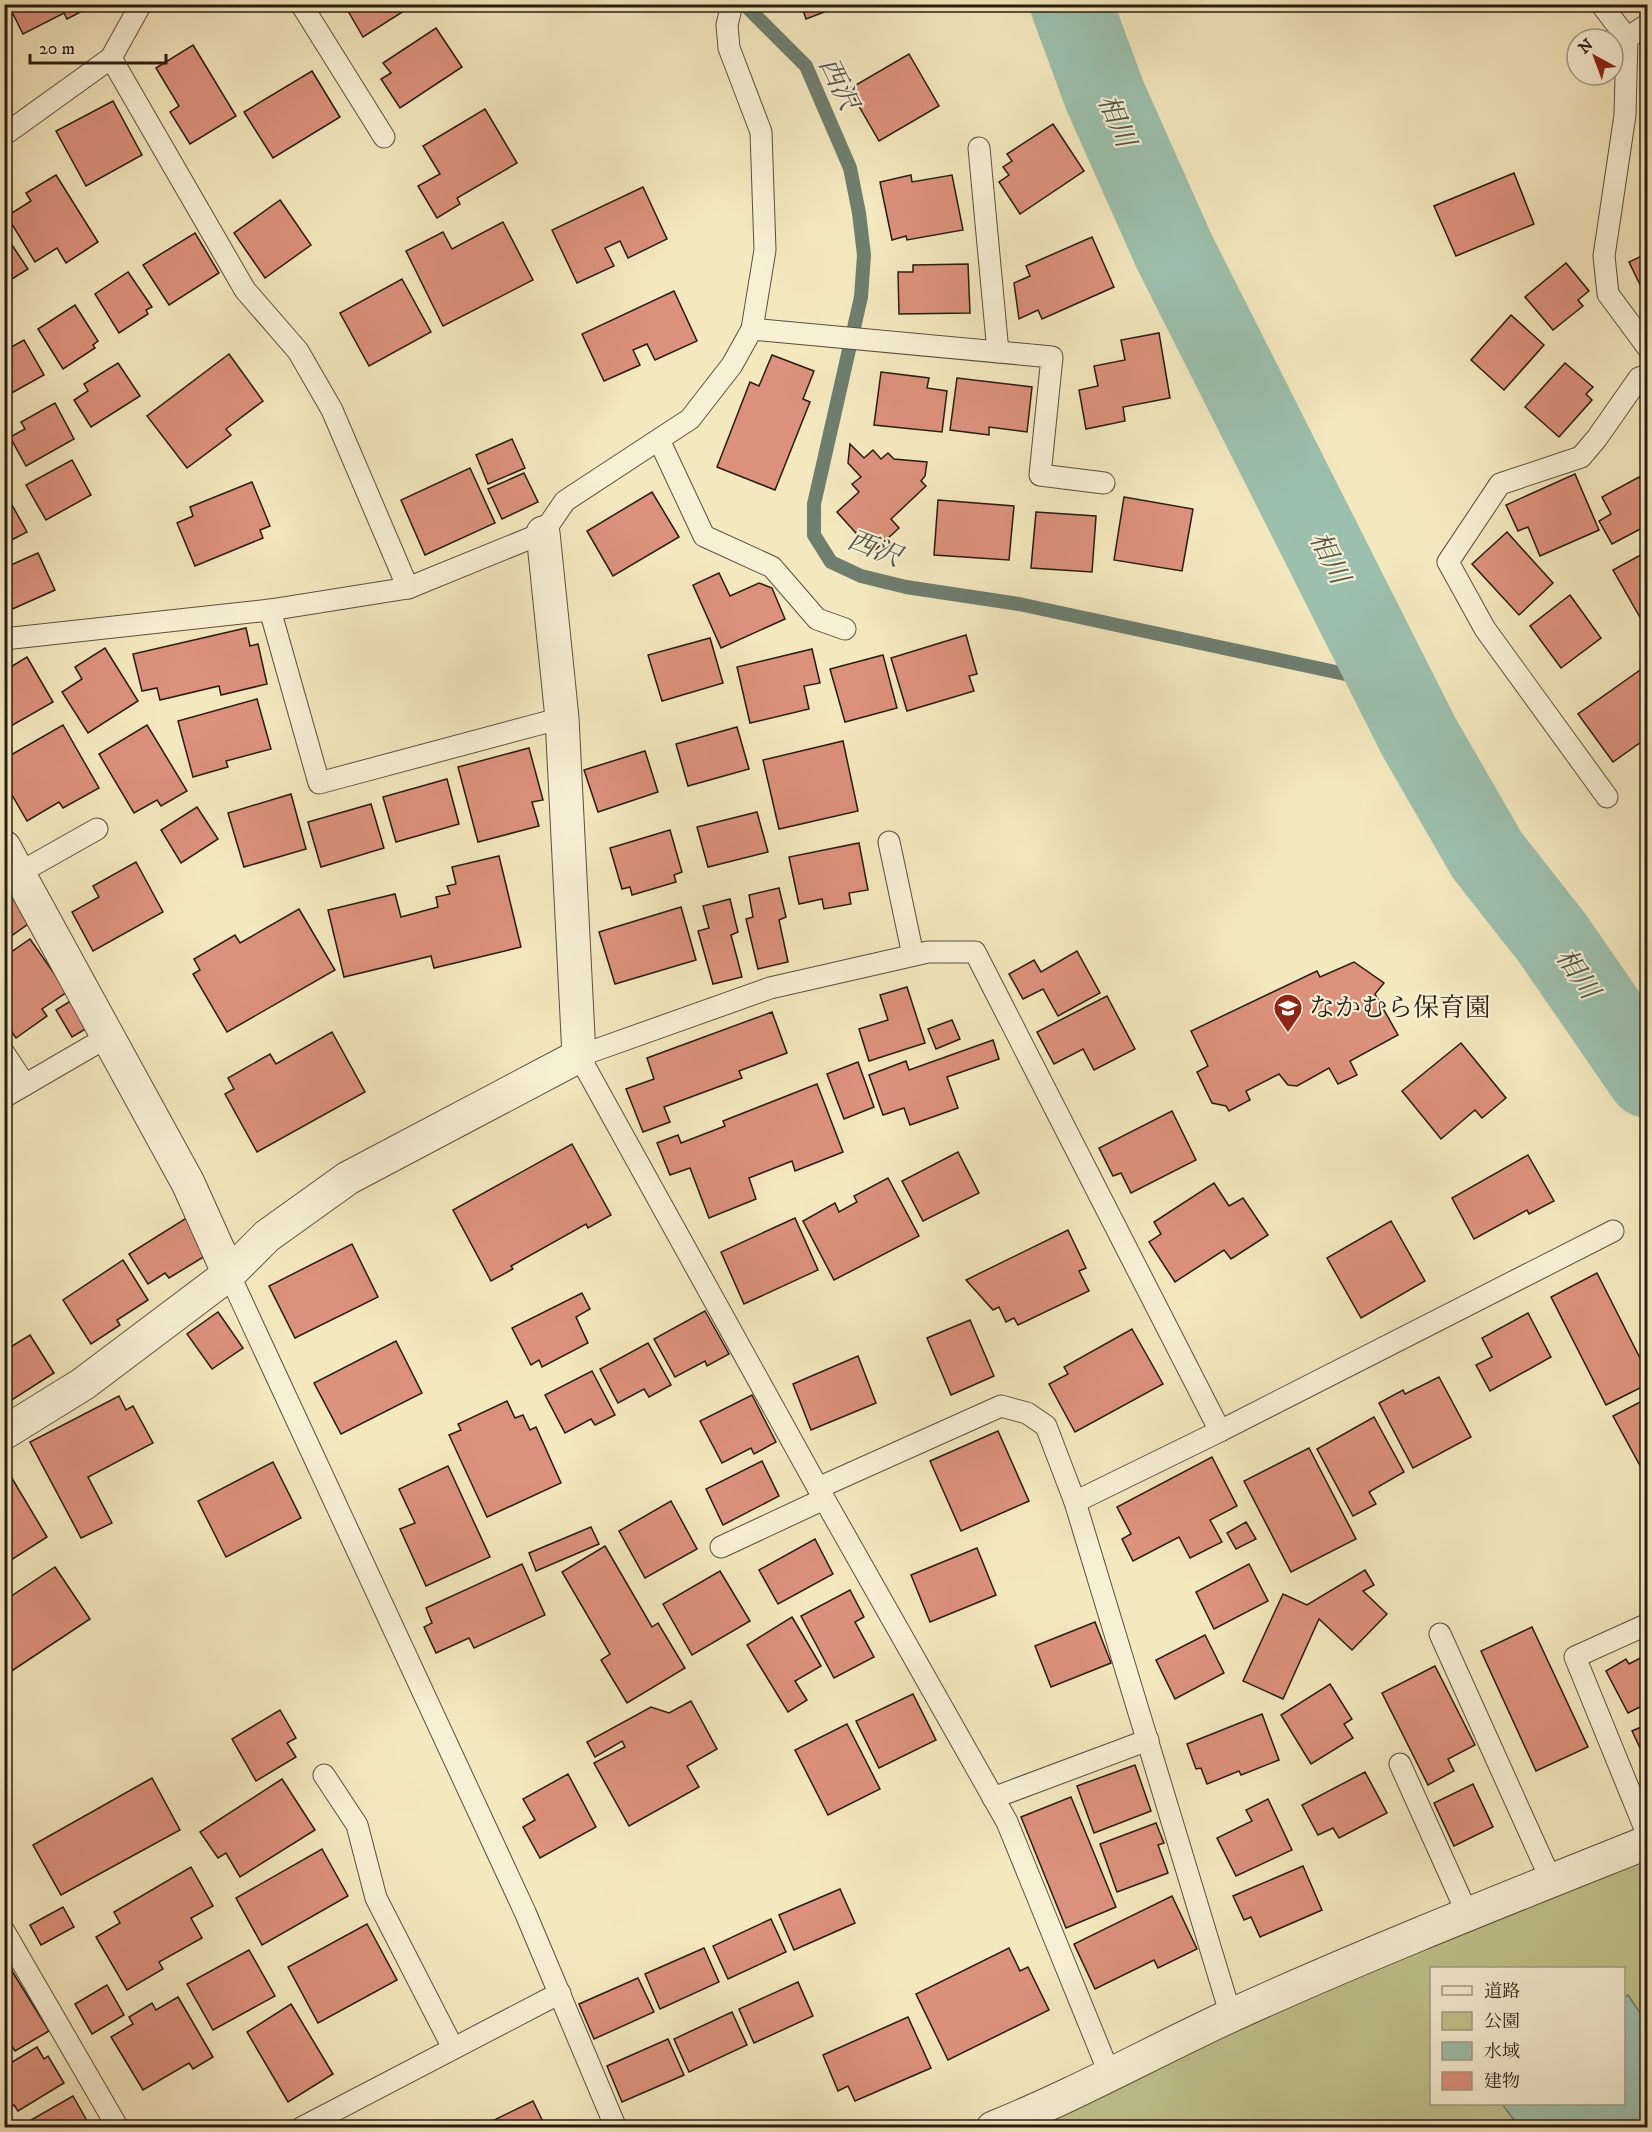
<svg xmlns="http://www.w3.org/2000/svg" width="1652" height="2132" font-family="'IM FELL DW Pica','Noto Serif JP',serif">
<style>
.green{fill:#c1c48e;stroke:#747050;stroke-width:1.5;fill-rule:evenodd}
.water{fill:#9cc0ad;stroke:#6e7e6f;stroke-width:1.5}
.lines{fill:none;stroke-linecap:round;stroke-linejoin:round}
.stream{stroke:#6e7e6f;stroke-width:14}
.river{stroke:#9cc0ad;stroke-width:82}
.building{fill:#dc917c;stroke:#281c13;stroke-width:1.5}
.service-casing{stroke:#5b4f3e;stroke-width:23}
.minor-casing{stroke:#5b4f3e;stroke-width:35}
.service{stroke:#f8f0d5;stroke-width:21}
.minor{stroke:#f8f0d5;stroke-width:33}
.labels{text-anchor:middle;dominant-baseline:central;stroke-width:4.5;stroke-linejoin:round;paint-order:stroke}
.poi-label{font-size:26px;fill:#281c13;stroke:#f8f0d5;text-anchor:start}
.water-label{font-size:27px;font-style:italic;fill:#515549;stroke:#f8f0d5}
</style>
<rect width="100%" height="100%" fill="#f4e8be"/>
<filter id="stains"><feTurbulence type="fractalNoise" baseFrequency=".00333" numOctaves="4"/><feColorMatrix values="0 0 0 0 .2 0 0 0 0 .09 0 0 0 0 .02 0 0 0 .5 -.17"/></filter>
<radialGradient id="worn" r=".72"><stop offset=".6" stop-color="#630" stop-opacity="0"/><stop offset="1" stop-color="#630" stop-opacity=".3"/></radialGradient>
<path class="green" d="M1647,1842V2127L993,2128ZM1432,1968H1624V2104H1432Z"/>
<polygon class="water" points="1628,1995 1647,2023 1647,2127 1519,2127 1502,2104 1624,2104 1624,1998"/>
<g class="lines">
<polyline class="stream" points="744,4 806,66 850,168 859,213 864,255 861,297 814,504 814,535 831,562 861,576 906,587 1019,604 1345,674 1384,669"/>
<polyline class="river" points="1071,4 1105,96 1174,251 1419,737 1487,855 1553,939 1648,1077"/>
</g>
<g class="building">
<polygon points="8,4 96,4 67,19 64,13 23,34"/>
<polygon points="344,4 415,4 363,37"/>
<polygon points="801,4 845,4 806,19"/>
<polygon points="436,28 462,67 400,108 381,79 391,73 383,63"/>
<polygon points="193,45 236,116 190,144 170,112 179,106 156,68"/>
<polygon points="909,54 939,106 879,141 849,89"/>
<polygon points="312,71 340,117 273,158 244,112"/>
<polygon points="113,101 142,155 86,186 56,131"/>
<polygon points="485,109 517,163 457,198 460,204 437,218 418,186 440,174 423,146"/>
<polygon points="1648,116 1648,167 1642,167"/>
<polygon points="1053,124 1084,171 1020,214 999,182 1009,175 1003,167 1012,161 1007,154"/>
<polygon points="1514,173 1534,224 1456,256 1434,206"/>
<polygon points="56,175 98,242 66,263 57,248 35,262 7,216 31,201 26,193"/>
<polygon points="911,175 912,182 952,175 963,230 907,240 906,236 892,240 880,182"/>
<polygon points="643,187 667,239 628,258 620,241 605,248 614,266 577,283 552,230"/>
<polygon points="280,200 311,245 265,278 234,233"/>
<polygon points="503,222 533,280 443,326 406,251 443,232 452,249"/>
<polygon points="4,233 28,269 4,284"/>
<polygon points="195,233 219,273 169,305 143,265"/>
<polygon points="1092,237 1114,287 1042,319 1038,310 1019,319 1014,283 1030,276 1026,266"/>
<polygon points="1648,253 1648,301 1629,262"/>
<polygon points="1566,263 1589,291 1578,300 1583,306 1553,330 1525,297"/>
<polygon points="968,264 970,313 899,314 898,272 913,272 913,265"/>
<polygon points="128,272 152,307 146,310 148,314 119,333 95,294"/>
<polygon points="402,279 431,332 369,366 340,313"/>
<polygon points="674,291 697,341 655,360 647,344 633,350 640,365 604,381 582,334"/>
<polygon points="75,305 98,341 93,345 95,348 63,369 38,329"/>
<polygon points="1511,315 1544,345 1504,390 1471,360"/>
<polygon points="1159,333 1170,398 1123,407 1125,421 1086,429 1079,390 1098,386 1094,366 1125,360 1121,340"/>
<polygon points="24,340 44,375 8,395 4,389 4,351"/>
<polygon points="229,354 263,401 226,429 231,435 187,468 147,416"/>
<polygon points="772,355 814,371 803,399 810,402 775,490 717,467 750,382 759,386"/>
<polygon points="118,363 140,396 91,427 74,400 88,391 84,384"/>
<polygon points="1565,363 1593,387 1586,394 1592,400 1559,437 1525,407"/>
<polygon points="881,372 929,378 927,388 947,391 942,432 874,425"/>
<polygon points="957,378 1032,387 1027,432 989,427 989,435 950,430"/>
<polygon points="55,403 74,439 26,466 10,437 25,429 21,422"/>
<polygon points="512,439 525,468 488,484 476,455"/>
<polygon points="850,444 864,458 873,450 881,459 888,453 894,459 927,462 925,476 921,481 926,486 891,519 899,528 873,552 837,512 859,492 852,484 861,477 848,463"/>
<polygon points="72,460 91,495 46,520 26,485"/>
<polygon points="470,468 495,523 425,555 401,500"/>
<polygon points="524,473 538,502 502,519 488,489"/>
<polygon points="1575,474 1599,530 1540,556 1528,527 1518,531 1506,505"/>
<polygon points="1639,477 1648,492 1648,525 1612,544 1599,521 1611,514 1602,497"/>
<polygon points="252,482 270,526 260,530 263,538 195,566 177,523 193,516 190,507"/>
<polygon points="652,492 679,537 613,576 587,531"/>
<polygon points="7,496 27,532 4,544 4,497"/>
<polygon points="1124,497 1193,509 1182,571 1114,560"/>
<polygon points="938,500 1014,506 1009,560 934,555"/>
<polygon points="1036,512 1096,516 1092,572 1031,568"/>
<polygon points="1507,532 1553,583 1519,615 1472,564"/>
<polygon points="1648,551 1648,615 1641,619 1613,570"/>
<polygon points="38,553 55,590 8,611 4,603 4,568"/>
<polygon points="719,573 730,596 759,583 772,588 785,619 721,648 693,585"/>
<polygon points="1570,595 1601,638 1561,668 1530,626"/>
<polygon points="246,628 250,646 258,644 267,684 221,695 219,686 160,700 157,688 142,691 133,654"/>
<polygon points="966,635 977,674 969,676 974,691 907,711 891,658"/>
<polygon points="710,638 723,683 662,701 648,655"/>
<polygon points="105,648 138,701 88,733 62,692 82,679 75,667"/>
<polygon points="812,649 820,683 804,686 809,709 750,723 737,667"/>
<polygon points="883,655 897,708 845,722 830,669"/>
<polygon points="27,657 53,702 4,730 4,671"/>
<polygon points="1643,668 1648,675 1648,724 1645,726 1648,730 1648,737 1613,762 1578,714"/>
<polygon points="257,699 271,749 226,761 228,767 193,777 178,721"/>
<polygon points="63,725 99,788 63,808 59,802 27,821 4,781 4,759"/>
<polygon points="147,725 187,791 161,806 157,800 134,813 99,754"/>
<polygon points="737,727 749,769 688,786 676,744"/>
<polygon points="843,741 858,811 779,829 763,760"/>
<polygon points="529,748 543,800 532,802 539,826 478,842 458,767"/>
<polygon points="645,751 658,792 598,812 584,770"/>
<polygon points="447,779 459,824 396,842 383,797"/>
<polygon points="291,794 306,849 244,867 228,813"/>
<polygon points="371,804 384,848 321,867 308,822"/>
<polygon points="197,807 218,839 181,863 161,830"/>
<polygon points="1648,811 1648,825 1641,816"/>
<polygon points="757,812 768,852 708,867 697,827"/>
<polygon points="670,830 682,872 674,875 676,882 632,895 630,887 622,889 610,848"/>
<polygon points="859,843 868,890 849,893 851,904 824,909 822,899 799,904 789,857"/>
<polygon points="499,856 521,947 434,968 431,956 344,977 328,910 395,894 401,917 438,907 436,897 450,894 447,886 456,884 452,867"/>
<polygon points="136,862 163,912 93,951 72,912 99,897 93,886"/>
<polygon points="4,883 31,922 4,941"/>
<polygon points="779,888 786,917 779,920 788,962 758,969 746,919 753,917 749,895"/>
<polygon points="730,899 738,932 731,935 742,977 713,984 698,931 709,928 703,906"/>
<polygon points="681,907 696,960 615,984 599,932"/>
<polygon points="299,909 335,970 227,1032 193,974 200,970 194,959 235,935 240,943"/>
<polygon points="30,939 67,992 42,1009 47,1016 16,1038 4,1021 4,957"/>
<polygon points="1077,951 1100,993 1058,1016 1043,989 1023,999 1009,974 1034,960 1041,972"/>
<polygon points="1354,962 1384,983 1375,994 1398,1035 1350,1061 1357,1075 1338,1084 1329,1068 1297,1086 1288,1085 1279,1074 1246,1091 1250,1100 1229,1111 1226,1106 1212,1103 1197,1072 1208,1066 1191,1031 1317,971 1320,977"/>
<polygon points="907,987 925,1043 869,1061 859,1029 888,1020 880,995"/>
<polygon points="1107,996 1135,1049 1094,1070 1083,1049 1054,1064 1037,1032"/>
<polygon points="72,1000 89,1027 72,1037 56,1010"/>
<polygon points="772,1012 787,1053 739,1071 742,1078 664,1107 670,1122 643,1132 626,1089 654,1079 647,1058"/>
<polygon points="952,1020 960,1039 936,1049 928,1029"/>
<polygon points="332,1032 365,1092 257,1152 225,1094 234,1089 228,1078 270,1054 276,1064"/>
<polygon points="993,1040 999,1059 947,1077 958,1108 910,1125 904,1108 883,1115 869,1075 906,1061 909,1070"/>
<polygon points="1461,1043 1506,1098 1482,1118 1475,1110 1441,1139 1402,1091"/>
<polygon points="858,1062 874,1107 844,1119 827,1074"/>
<polygon points="817,1084 843,1152 795,1171 792,1161 749,1178 756,1199 709,1218 690,1168 670,1175 657,1143 678,1135 681,1143 725,1126 723,1121"/>
<polygon points="1172,1111 1196,1160 1131,1193 1121,1173 1113,1176 1099,1148"/>
<polygon points="572,1144 611,1215 588,1228 586,1224 511,1266 513,1269 491,1281 453,1210"/>
<polygon points="958,1152 979,1193 923,1221 902,1181"/>
<polygon points="1528,1155 1554,1201 1529,1214 1527,1210 1474,1239 1452,1198"/>
<polygon points="888,1178 919,1236 834,1280 803,1221 835,1203 839,1212 857,1202 854,1196"/>
<polygon points="1214,1183 1229,1206 1243,1198 1268,1235 1231,1259 1224,1250 1175,1282 1149,1242 1161,1234 1154,1222"/>
<polygon points="188,1217 210,1253 169,1278 165,1273 148,1284 129,1254"/>
<polygon points="795,1218 818,1270 744,1304 721,1252"/>
<polygon points="1391,1221 1425,1281 1361,1318 1327,1258"/>
<polygon points="1068,1230 1086,1268 1079,1271 1089,1291 1018,1325 1014,1318 1006,1322 999,1307 993,1310 966,1280"/>
<polygon points="352,1244 378,1297 295,1338 269,1286"/>
<polygon points="123,1260 148,1300 117,1320 120,1325 91,1344 63,1300"/>
<polygon points="1597,1273 1648,1374 1648,1384 1606,1405 1551,1297"/>
<polygon points="582,1293 590,1309 576,1317 588,1343 542,1367 539,1360 531,1365 512,1328"/>
<polygon points="705,1311 729,1354 707,1366 705,1361 675,1377 654,1339"/>
<polygon points="218,1312 243,1348 212,1369 187,1334"/>
<polygon points="1528,1313 1551,1357 1490,1391 1476,1365 1492,1357 1482,1338"/>
<polygon points="970,1320 994,1376 951,1395 927,1338"/>
<polygon points="1132,1329 1163,1384 1075,1432 1049,1384 1068,1374 1064,1367"/>
<polygon points="30,1335 54,1373 4,1405 4,1351"/>
<polygon points="396,1341 422,1393 341,1434 314,1383"/>
<polygon points="648,1343 671,1385 649,1397 644,1389 618,1403 600,1369"/>
<polygon points="858,1356 876,1403 811,1430 793,1384"/>
<polygon points="592,1371 615,1415 595,1425 591,1419 565,1433 545,1395"/>
<polygon points="1439,1377 1471,1437 1413,1468 1379,1403 1403,1390 1405,1394"/>
<polygon points="752,1395 776,1442 754,1454 751,1448 722,1463 700,1421"/>
<polygon points="119,1396 126,1410 133,1406 153,1443 88,1477 112,1523 81,1538 30,1442"/>
<polygon points="1648,1398 1648,1471 1644,1473 1613,1416"/>
<polygon points="507,1401 515,1418 523,1415 530,1430 536,1427 561,1483 487,1517 449,1435 461,1430 458,1424"/>
<polygon points="1374,1417 1404,1472 1369,1492 1376,1504 1353,1516 1317,1449"/>
<polygon points="998,1431 1029,1501 961,1531 930,1461"/>
<polygon points="1309,1448 1356,1539 1291,1572 1244,1481"/>
<polygon points="1212,1457 1237,1506 1210,1520 1222,1542 1190,1558 1179,1537 1133,1561 1122,1539 1131,1534 1117,1507"/>
<polygon points="762,1461 779,1496 723,1525 706,1489"/>
<polygon points="273,1462 301,1518 226,1557 198,1501"/>
<polygon points="448,1466 490,1557 426,1586 400,1529 415,1523 399,1489"/>
<polygon points="10,1475 47,1537 8,1562 4,1556 4,1478"/>
<polygon points="671,1501 697,1549 645,1578 619,1531"/>
<polygon points="1246,1522 1256,1539 1236,1549 1227,1533"/>
<polygon points="591,1527 599,1544 536,1571 529,1553"/>
<polygon points="815,1539 833,1574 778,1604 759,1570"/>
<polygon points="605,1546 652,1627 658,1623 685,1668 627,1703 601,1660 610,1654 562,1572"/>
<polygon points="977,1548 996,1595 930,1622 911,1575"/>
<polygon points="522,1564 545,1615 474,1648 469,1638 436,1653 424,1627 432,1623 426,1608"/>
<polygon points="1249,1564 1268,1601 1214,1629 1196,1592"/>
<polygon points="55,1567 90,1619 4,1676 4,1601"/>
<polygon points="1365,1570 1374,1585 1363,1591 1387,1614 1352,1650 1319,1619 1283,1699 1243,1681 1283,1594 1307,1605"/>
<polygon points="720,1571 750,1621 692,1655 663,1604"/>
<polygon points="850,1590 864,1617 855,1622 874,1657 834,1678 801,1616"/>
<polygon points="792,1617 821,1666 795,1681 807,1700 788,1712 747,1645"/>
<polygon points="1095,1622 1111,1663 1051,1687 1035,1646"/>
<polygon points="1532,1627 1588,1747 1536,1771 1481,1651"/>
<polygon points="1205,1635 1224,1673 1175,1699 1156,1660"/>
<polygon points="1648,1654 1648,1703 1628,1713 1606,1671 1626,1659 1629,1664"/>
<polygon points="1435,1666 1475,1745 1448,1759 1454,1771 1428,1785 1382,1693"/>
<polygon points="1330,1684 1352,1719 1344,1724 1353,1738 1311,1764 1281,1715"/>
<polygon points="913,1694 936,1740 879,1768 856,1721"/>
<polygon points="691,1701 717,1749 687,1766 699,1787 629,1826 594,1763 625,1747 622,1741 595,1757 587,1742 651,1707 669,1713"/>
<polygon points="280,1710 296,1738 287,1743 296,1757 256,1781 232,1739"/>
<polygon points="1262,1714 1279,1760 1241,1775 1239,1771 1207,1784 1201,1768 1196,1769 1187,1744"/>
<polygon points="847,1724 880,1789 828,1815 795,1750"/>
<polygon points="1648,1724 1648,1765 1632,1731"/>
<polygon points="1135,1765 1151,1811 1094,1833 1077,1786"/>
<polygon points="1365,1772 1387,1813 1339,1838 1333,1828 1318,1835 1302,1805"/>
<polygon points="568,1774 596,1827 540,1858 523,1827 535,1820 523,1799"/>
<polygon points="152,1778 180,1830 61,1895 33,1845"/>
<polygon points="282,1779 315,1830 240,1877 226,1853 218,1858 200,1832"/>
<polygon points="1473,1784 1493,1827 1454,1846 1434,1803"/>
<polygon points="1071,1797 1116,1907 1066,1928 1021,1817"/>
<polygon points="1268,1799 1292,1850 1236,1876 1217,1838 1252,1821 1246,1810"/>
<polygon points="1156,1823 1164,1843 1158,1845 1168,1873 1117,1892 1100,1844"/>
<polygon points="322,1849 348,1896 262,1945 236,1898"/>
<polygon points="1303,1866 1322,1910 1260,1937 1251,1917 1244,1920 1233,1896"/>
<polygon points="191,1867 213,1906 191,1918 202,1938 159,1962 163,1969 127,1990 96,1937 120,1923 114,1912"/>
<polygon points="840,1889 855,1923 794,1950 779,1915"/>
<polygon points="1172,1896 1197,1949 1158,1968 1154,1960 1095,1989 1074,1944"/>
<polygon points="63,1907 74,1927 41,1945 30,1925"/>
<polygon points="771,1919 786,1952 728,1979 713,1946"/>
<polygon points="367,1924 397,1980 318,2023 288,1967"/>
<polygon points="704,1948 719,1982 660,2009 645,1974"/>
<polygon points="1009,1948 1020,1971 1028,1967 1049,2010 948,2060 916,1994"/>
<polygon points="249,1950 275,1996 213,2030 187,1984"/>
<polygon points="4,1958 49,2031 15,2051 4,2034"/>
<polygon points="638,1978 654,2012 594,2039 579,2004"/>
<polygon points="798,1982 813,2016 754,2043 739,2009"/>
<polygon points="107,1985 124,2015 92,2034 75,2004"/>
<polygon points="178,1997 213,2057 193,2069 189,2063 143,2090 111,2037 133,2024 129,2017 152,2003 156,2010"/>
<polygon points="291,2004 333,2074 288,2102 247,2032"/>
<polygon points="732,2012 747,2045 689,2072 674,2039"/>
<polygon points="908,2017 931,2068 855,2101 848,2086 838,2091 823,2055"/>
<polygon points="668,2039 684,2075 622,2102 607,2066"/>
<polygon points="37,2047 44,2059 48,2056 64,2083 18,2111 14,2105 4,2110 4,2067"/>
<polygon points="73,2096 91,2128 17,2128"/>
<polygon points="533,2101 546,2128 486,2128 484,2125"/>
</g>
<g class="lines">
<g class="service-casing">
<g id="service">
<polyline points="301,4 384,137"/>
<polyline points="1601,4 1627,38"/>
<polyline points="1648,24 1627,38 1625,115 1604,256 1608,294 1648,348"/>
<polyline points="111,58 245,290 298,351 332,410 408,588 543,533 565,501 690,419 732,365 752,329 765,250 761,132 729,48 727,25 732,4"/>
<polyline points="4,135 111,58 141,4"/>
<polyline points="979,148 998,352"/>
<polyline points="752,329 1052,357 1040,475 1104,483"/>
<polyline points="659,440 704,536 772,567 817,619 845,629"/>
<polyline points="270,610 319,783 562,718"/>
<polyline points="4,639 270,610 408,588"/>
<polyline points="1607,797 1485,629 1448,562 1500,484 1581,457 1597,438 1639,378 1648,375"/>
<polyline points="889,842 913,955"/>
<polyline points="19,873 97,829"/>
<polyline points="4,1053 25,1085"/>
<polyline points="4,1097 109,1036"/>
<polyline points="229,1274 525,1912 616,2128"/>
<polyline points="1220,1431 1613,1231"/>
<polyline points="818,1488 1001,1406 1027,1413 1046,1426 1075,1502 1231,2016"/>
<polyline points="1075,1502 1220,1431 975,952 928,952 770,988 579,1056 818,1488 1007,1822 1110,2075"/>
<polyline points="721,1547 824,1499"/>
<polyline points="1648,1624 1575,1657 1648,1836"/>
<polyline points="1440,1634 1551,1880"/>
<polyline points="1400,1764 1467,1913"/>
<polyline points="324,1775 357,1825 376,1898 453,2048"/>
<polyline points="993,1798 1148,1740"/>
<polyline points="4,1931 118,2128"/>
<polyline points="301,2128 560,1993"/>
</g>
</g>
<g class="minor-casing">
<g id="minor">
<polyline points="4,847 188,1183 229,1274"/>
<polyline points="4,1433 83,1384 229,1274 267,1236 348,1178 579,1056 562,718 543,533"/>
<path d="M993,2128C1075,2095 1152,2052 1232,2015C1368,1953 1508,1898 1648,1842"/>
</g>
</g>
<use href="#service" class="service"/>
<use href="#minor" class="minor"/>
</g>
<defs>
<g id="school-pin" transform="scale(1.5)"><path d="M0 17L-7.5 6A9.5 9.5 0 1 1 7.5 6Z" fill="#8f2418" stroke="#f8f0d5"/><path d="M0-5L7-2L0 1L-7-2ZM-4 1L0 2.5L4 1V4Q0 6-4 4Z" fill="#fff"/></g>
</defs>
<g fill-rule="evenodd">
<use href="#school-pin" x="1288" y="1008"/>
</g>
<g class="labels">
<g class="poi-label">
<text x="1309" y="1008">なかむら保育園</text>
</g>
<g class="water-label">
<text transform="translate(838 84) rotate(64)">西沢</text>
<text transform="translate(1116 121) rotate(67)">相川</text>
<text transform="translate(874 549) rotate(21)">西沢</text>
<text transform="translate(1329 558) rotate(63)">相川</text>
<text transform="translate(1577 974) rotate(56)">相川</text>
</g>
</g>
<rect width="1652" height="2132" fill="none" stroke="#f4e8be" stroke-width="24"/>
<rect x="6" y="6" width="1640" height="2120" fill="none" stroke="#281c13" stroke-width="3"/>
<rect x="12" y="12" width="1628" height="2108" fill="none" stroke="#281c13" stroke-width="1.5"/>
<rect x="1430" y="1967" width="195" height="138" fill="#f8f0d5" stroke="#a59b87" stroke-width="1.5"/>
<rect x="1442" y="1986" width="30" height="9" fill="#f8f0d5" stroke="#a59b87" stroke-width="1.5"/>
<text x="1484" y="1997" font-size="18" fill="#281c13">道路</text>
<rect x="1442" y="2012" width="30" height="18" fill="#c1c48e" stroke="#a59b87" stroke-width="1.5"/>
<text x="1484" y="2027" font-size="18" fill="#281c13">公園</text>
<rect x="1442" y="2042" width="30" height="18" fill="#9cc0ad" stroke="#a59b87" stroke-width="1.5"/>
<text x="1484" y="2057" font-size="18" fill="#281c13">水域</text>
<rect x="1442" y="2072" width="30" height="18" fill="#dc917c" stroke="#a59b87" stroke-width="1.5"/>
<text x="1484" y="2087" font-size="18" fill="#281c13">建物</text>
<g transform="translate(1595 57) rotate(319)"><circle r="28" fill="#f8f0d5" stroke="#a59b87" stroke-width="1.5"/>
<path d="M0-4.5L10 22L0 15L-10 22Z" fill="#8f2418"/>
<text y="-9" font-size="16" font-weight="bold" text-anchor="middle" fill="#281c13">N</text>
</g>
<path d="M30 54v9h136v-9" fill="none" stroke="#281c13" stroke-width="3"/>
<text x="39" y="54" font-size="18" fill="#281c13" stroke="#f8f0d5" stroke-width="4.5" paint-order="stroke">20 m</text>
<rect width="100%" height="100%" filter="url(#stains)"/>
<rect width="100%" height="100%" fill="url(#worn)"/>
</svg>
